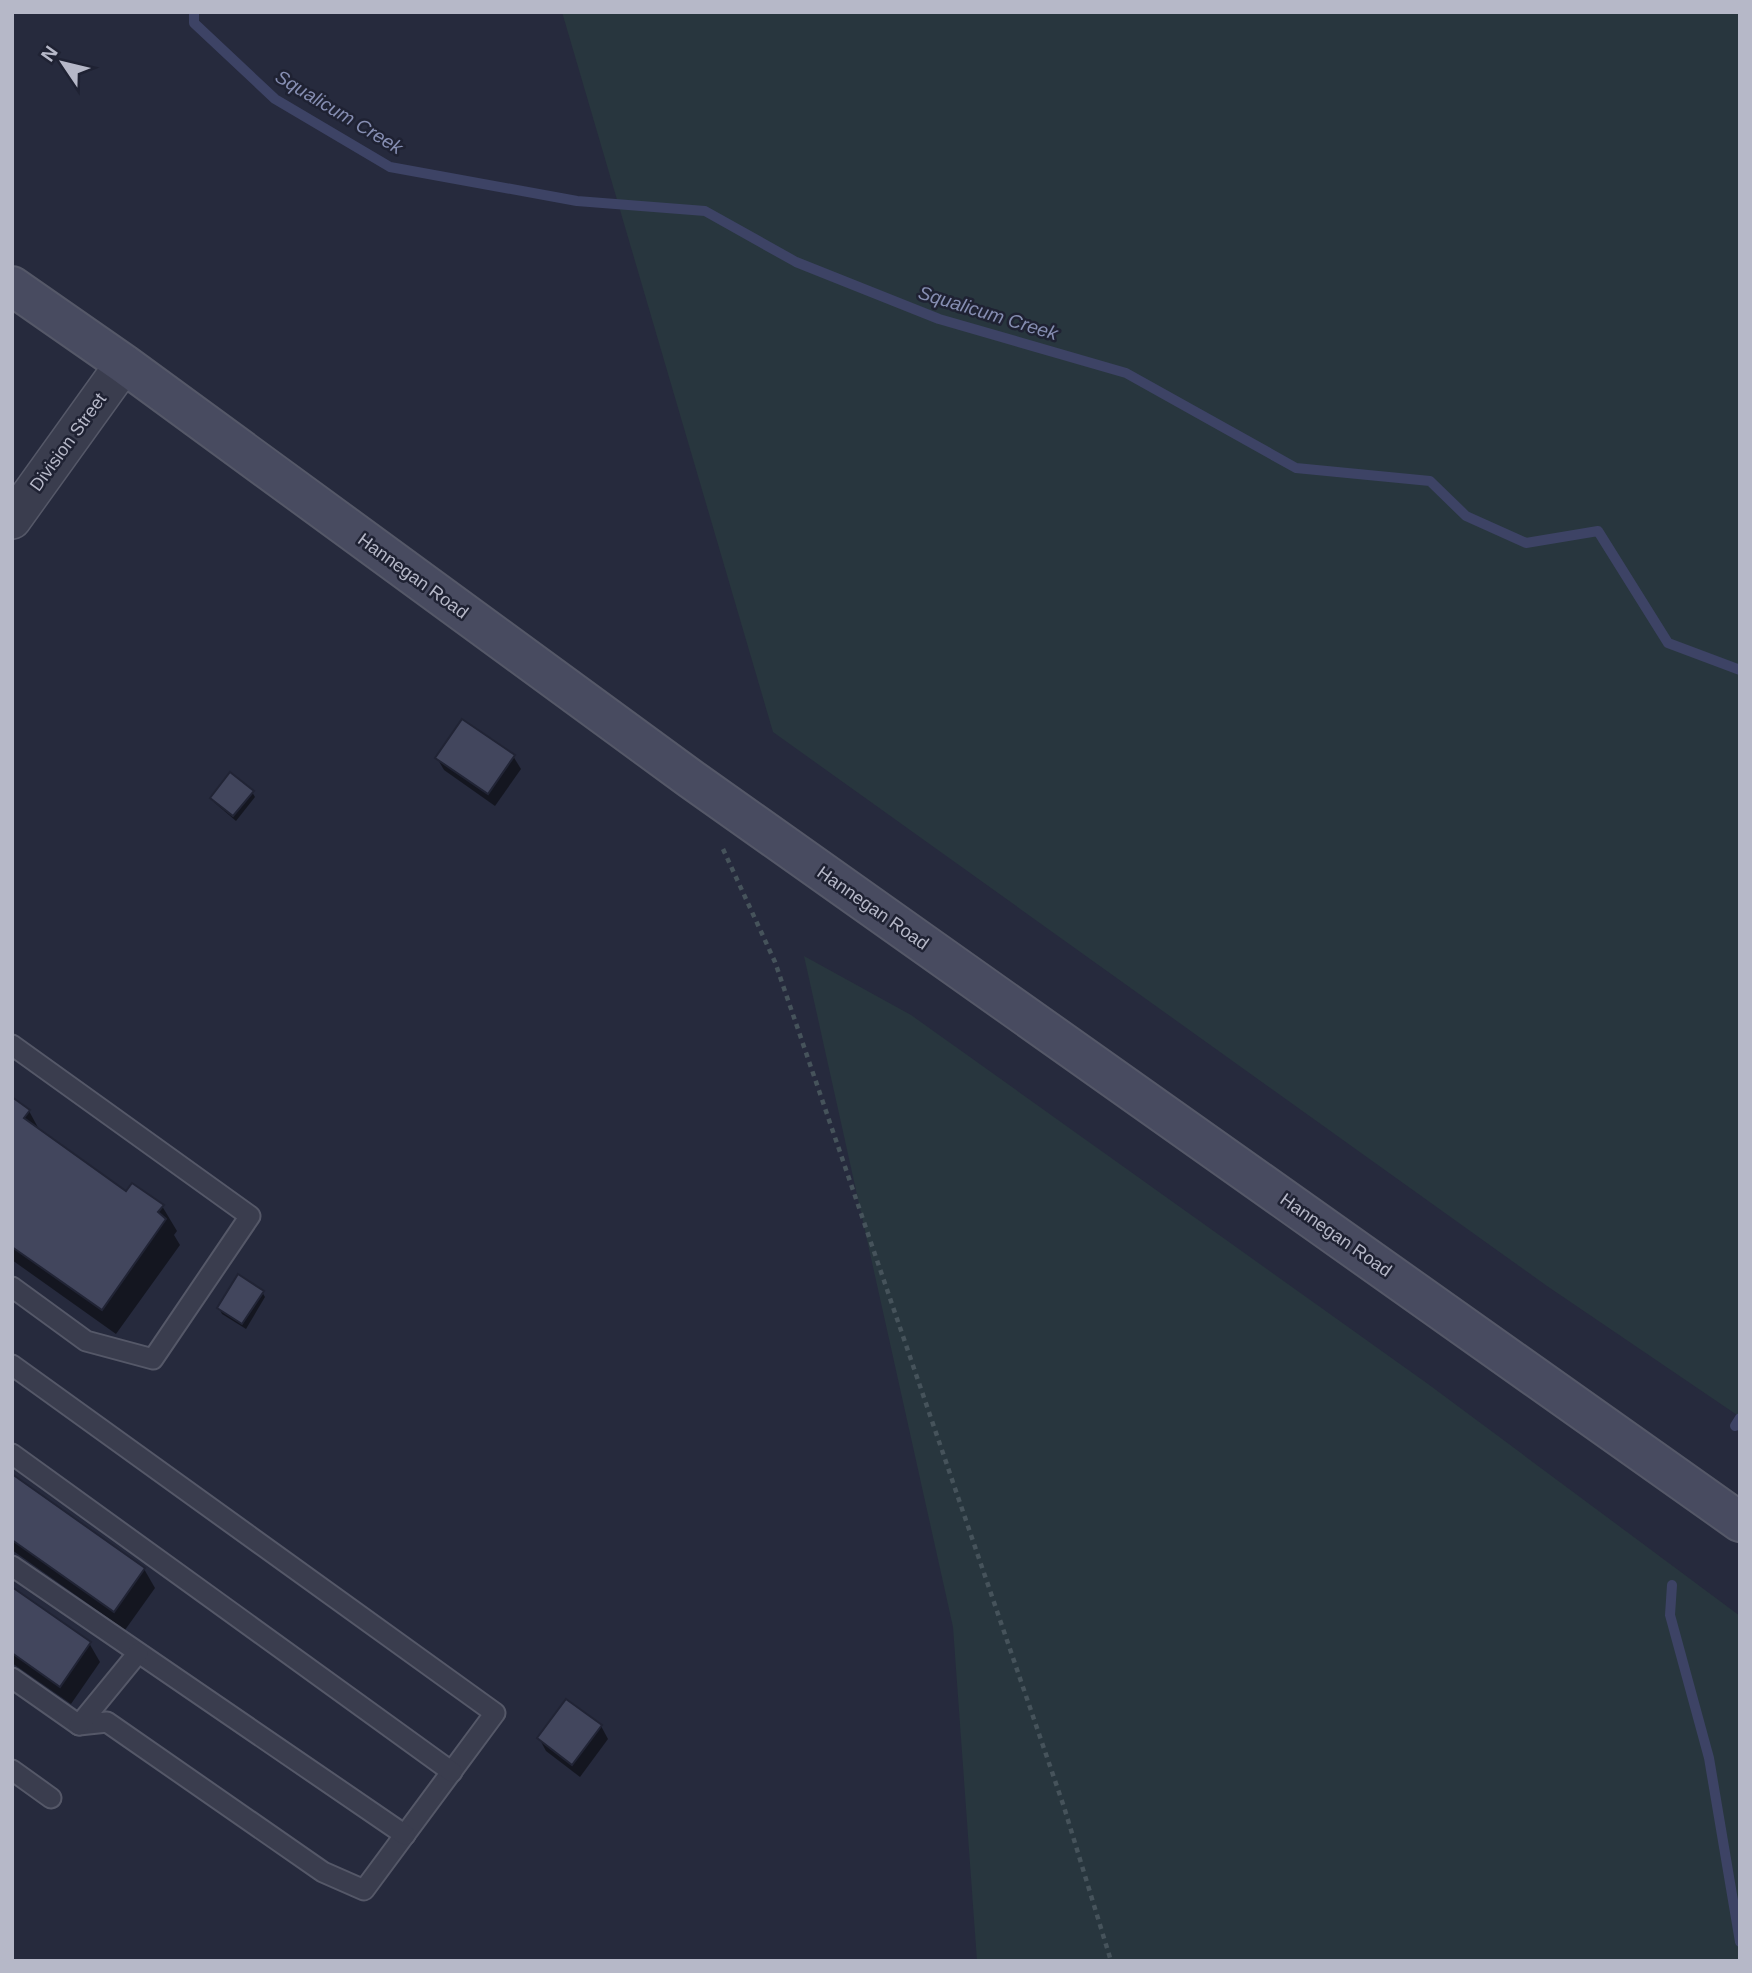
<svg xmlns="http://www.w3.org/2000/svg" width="1752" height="1973" font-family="Helvetica,sans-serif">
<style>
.green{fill:#28363e}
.shadow{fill:#0007}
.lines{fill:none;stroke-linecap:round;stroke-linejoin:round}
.stream{stroke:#3d4365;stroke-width:10}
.building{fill:#42465d;stroke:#212435;stroke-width:2}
.lane-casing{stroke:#555868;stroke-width:23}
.street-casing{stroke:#555868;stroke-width:40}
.secondary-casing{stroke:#555868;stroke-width:42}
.path{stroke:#46535b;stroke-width:4.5;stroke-dasharray:5 5;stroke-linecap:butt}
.lane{stroke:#3a3d4e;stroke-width:19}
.street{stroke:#3a3d4e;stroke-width:37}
.secondary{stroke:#484b60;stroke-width:38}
.labels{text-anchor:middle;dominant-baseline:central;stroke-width:5;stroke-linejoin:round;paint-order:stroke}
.street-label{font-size:18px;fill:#b6b8c8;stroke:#1f2233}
.water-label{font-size:19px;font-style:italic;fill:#868eb2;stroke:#1f2233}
</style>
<rect width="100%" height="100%" fill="#262a3d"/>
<g class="green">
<polygon points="562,12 1740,12 1740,1417 1547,1286 773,732"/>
<polygon points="804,956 911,1015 1428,1384 1740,1616 1740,1961 977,1961 953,1627"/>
</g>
<g class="shadow">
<polygon points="513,756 521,769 495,806 444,770 437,758"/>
<polygon points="252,792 255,797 236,821 215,803 212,798"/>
<polygon points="12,1099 29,1111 41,1133 127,1194 162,1206 177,1231 174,1235 180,1245 116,1334 12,1260"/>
<polygon points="262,1292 265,1297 246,1329 222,1314 219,1308"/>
<polygon points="12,1476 144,1569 155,1588 125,1630 12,1550"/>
<polygon points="12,1589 89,1643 100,1662 71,1704 12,1663"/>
<polygon points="601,1726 608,1739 580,1777 546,1751 539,1738"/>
</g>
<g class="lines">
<g class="stream">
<polyline points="194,12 194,23 275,99 390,167 577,201 705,211 796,262 939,319 1126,373 1296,468 1430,481 1466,516 1526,543 1598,531 1668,643 1740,670"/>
<polyline points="1735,1426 1740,1418"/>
<polyline points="1672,1585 1670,1615 1709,1758 1740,1942"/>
</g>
</g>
<g class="building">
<polygon points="462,719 515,755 488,794 435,758"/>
<polygon points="230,772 254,791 233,816 210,798"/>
<polygon points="12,1097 30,1110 24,1118 126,1191 132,1183 164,1205 158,1212 166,1219 102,1310 12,1247"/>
<polygon points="238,1274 264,1291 242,1324 217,1308"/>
<polygon points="12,1474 145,1568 114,1612 12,1540"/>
<polygon points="12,1587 91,1642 60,1687 12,1653"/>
<polygon points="566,1699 602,1725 572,1765 537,1738"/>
</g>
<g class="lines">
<g class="lane-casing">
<g id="lane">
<polyline points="12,1045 250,1216 153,1359 86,1341 12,1287"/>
<polyline points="12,1365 495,1713 364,1890 323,1872 107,1722 79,1725 12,1678"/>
<polyline points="12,1454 452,1772"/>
<polyline points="12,1566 405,1835"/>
<polyline points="79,1725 138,1653"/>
<polyline points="12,1770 51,1798"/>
</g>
</g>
<g class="street-casing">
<polyline id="street" points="12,520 124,364"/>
</g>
<g class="secondary-casing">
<polyline id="secondary" points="12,286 124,364 691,779 1740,1522"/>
</g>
<polyline class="path" points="723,849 775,962 1064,1807 1111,1961"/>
<use href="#lane" class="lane"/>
<use href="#street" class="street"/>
<use href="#secondary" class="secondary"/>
</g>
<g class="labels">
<g class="street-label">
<text transform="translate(68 442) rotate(-54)">Division Street</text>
<text transform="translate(413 576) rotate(36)">Hannegan Road</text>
<text transform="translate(873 908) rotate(35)">Hannegan Road</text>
<text transform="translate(1336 1235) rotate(35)">Hannegan Road</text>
</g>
<g class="water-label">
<text transform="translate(339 112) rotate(31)">Squalicum Creek</text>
<text transform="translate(988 313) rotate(17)">Squalicum Creek</text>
</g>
</g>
<rect width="1752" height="1973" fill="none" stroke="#b6b8c8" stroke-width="28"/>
<g transform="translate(63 63) rotate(305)" stroke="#1f2233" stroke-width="5" paint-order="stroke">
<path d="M0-5L12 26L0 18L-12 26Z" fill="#b6b8c8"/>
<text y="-10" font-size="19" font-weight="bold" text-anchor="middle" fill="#b6b8c8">N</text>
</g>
</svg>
